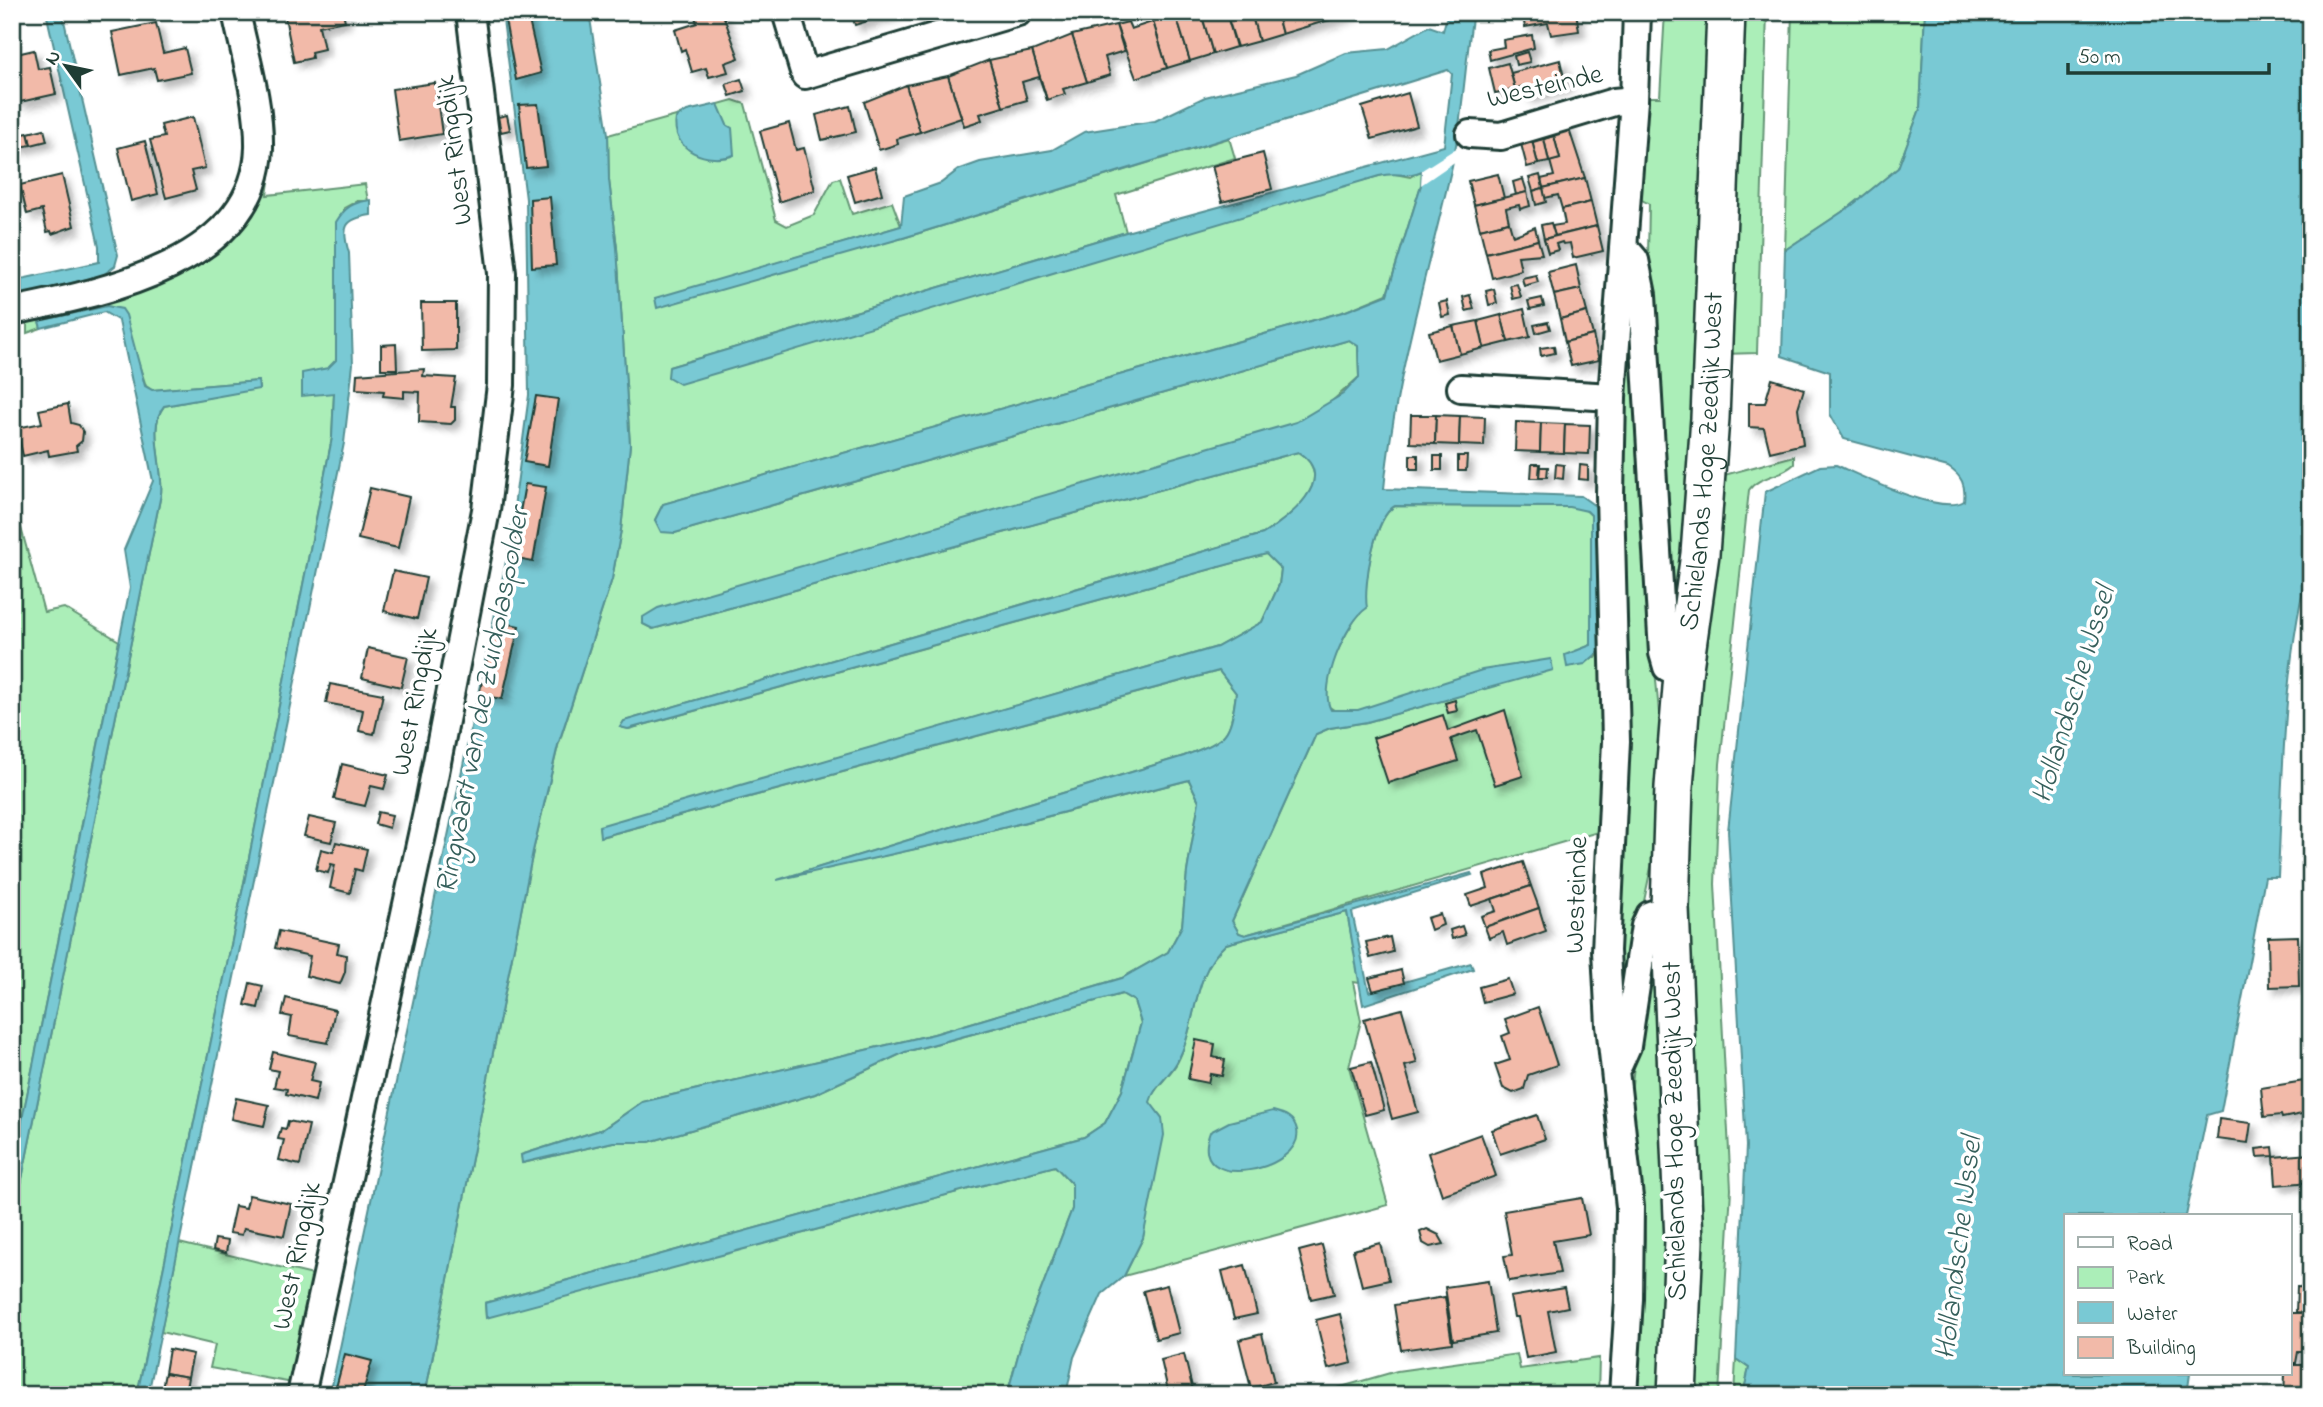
<svg xmlns="http://www.w3.org/2000/svg" width="2323" height="1407" font-family="'Indie Flower',sans-serif">
<style>
.green{fill:#abeeb8;stroke:#659676;stroke-width:2}
.water{fill:#79c9d4;stroke:#559194;stroke-width:2}
.pier{fill:#fff}
.building{fill:#f2baa9;stroke:#1f3d34;stroke-width:2;filter:url(#shadow)}
.lines{fill:none;stroke-linecap:round;stroke-linejoin:round}
.street-casing{stroke:#1f3d34;stroke-width:32}
.secondary-casing{stroke:#1f3d34;stroke-width:42}
.street{stroke:#fff;stroke-width:26}
.secondary{stroke:#fff;stroke-width:37}
.labels{text-anchor:middle;dominant-baseline:central;stroke-width:7;stroke-linejoin:round;paint-order:stroke}
.street-label{font-size:28px;fill:#1f3d34;stroke:#fff}
.water-label{font-size:30px;font-style:italic;fill:#36605c;stroke:#fff}
</style>
<defs>
<filter id="shadow"><feDropShadow dx="6" dy="6" stdDeviation="3.5" flood-color="#0004"/></filter>
</defs>
<rect width="100%" height="100%" fill="#fff"/>
<filter id="ink" filterUnits="userSpaceOnUse"><feTurbulence type="fractalNoise" baseFrequency=".0143" numOctaves="2"/><feDisplacementMap in="SourceGraphic" scale="14" xChannelSelector="R" yChannelSelector="G"/><feConvolveMatrix kernelMatrix="1 2 1 2 8 2 1 2 1" color-interpolation-filters="sRGB"/></filter>
<g filter="url(#ink)">
<g class="green">
<polygon points="1665,12 1716,12 1696,472 1673,635 1642,260 1648,257 1649,204 1642,200 1645,97 1660,97"/>
<polygon points="1737,12 1767,12 1757,353 1723,354"/>
<polygon points="1792,12 1925,12 1920,109 1898,168 1851,206 1785,250"/>
<path d="M733,100L745,104L776,220L787,226L814,215L833,180L840,178L852,214L892,202L901,226L655,299L903,238L1229,138L1235,158L1116,195L1126,232L669,367L1390,173L1410,177L1422,170L1421,185L1387,294L1346,311L663,504L655,520L675,533L1349,340L1358,346L1359,377L1283,445L643,624L653,629L1298,452C1341,479 1287,519 1263,534L624,721L621,727L629,729L1266,554L1281,569L1279,585L1262,622L1217,647L599,827L601,837L1219,671L1236,693C1230,740 1226,739 1184,756L791,876L956,840L1189,780L1199,801L1187,872L1182,926L1168,952L1122,978L934,1034L642,1102L603,1129L521,1155L523,1163L613,1142H649L815,1094L905,1052L1122,994L1134,1001L1141,1023L1122,1091L1105,1123L1084,1137L485,1303L486,1317L1055,1166L1072,1184V1209L1023,1337L1007,1395H425L533,851L558,746L612,579L621,530L630,445L617,248L609,180L608,135Z"/>
<path d="M273,118L274,148L267,195L365,184L368,201H357L344,208L338,341L336,360L329,368L334,393L332,438L245,878L137,1395H12V1228L161,494C164,468 147,427 164,406L259,388L258,381L152,390L146,386L121,309L39,321L41,328L27,333V324L39,313L210,257C264,220 257,179 264,120Z"/>
<polygon points="1626,326 1633,327 1646,572 1663,756 1656,843 1625,993 1615,1021 1618,622"/>
<path d="M1794,456V464C1781,477 1760,475 1749,490L1720,764L1715,884L1731,1189L1719,1395H1695L1701,1201L1692,1062L1685,873L1717,477Z"/>
<path d="M1395,506L1582,507L1591,515V645L1565,656L1596,658L1600,651L1605,695L1598,832L1245,935L1239,933L1232,921L1316,734L1330,728L1367,722L1490,687L1350,712H1337L1328,706C1327,701 1325,695 1325,690C1327,670 1350,619 1366,608C1363,586 1374,517 1395,506Z"/>
<polygon points="17,513 44,612 64,608 119,641 12,1169 12,514"/>
<path d="M1347,912L1360,983L1353,982L1361,1021L1349,1067L1388,1205L1124,1276L1143,1238L1162,1118L1149,1102C1154,1087 1169,1077 1177,1063C1198,1024 1190,976 1226,944Z"/>
<polygon points="1657,935 1666,1062 1668,1395 1632,1395 1645,1239 1643,1189 1631,1094 1643,979"/>
<polygon points="179,1243 313,1275 293,1383 210,1368 215,1345 161,1332"/>
<polygon points="1517,1354 1520,1369 1599,1358 1598,1395 1313,1395 1397,1371"/>
<polygon points="1736,1359 1749,1368 1743,1395 1734,1395"/>
</g>
<g class="water">
<polygon points="46,12 62,12 118,255 115,266 103,275 12,298 12,281 99,262 99,246"/>
<polygon points="502,12 589,12 608,134 609,180 617,248 630,445 621,530 612,579 558,745 533,851 425,1395 330,1395 508,552 529,395 526,199"/>
<path d="M1448,12H1473C1465,63 1463,116 1452,166C1427,274 1395,379 1384,489L1581,496L1598,508L1600,651L1585,664L1567,667L1565,655L1591,645V515L1587,511L1569,507L1395,506C1374,517 1363,586 1367,608C1346,621 1318,687 1331,710H1358L1482,670L1551,659L1553,670L1367,722L1330,728L1316,734L1232,921L1239,933L1245,935L1471,873L1472,875L1352,912L1369,992L1471,963L1473,969L1363,1005L1347,912L1226,944C1191,975 1198,1024 1177,1062C1169,1077 1154,1086 1150,1102L1162,1118L1164,1135L1143,1238L1124,1276L1102,1294L1074,1357L1066,1395H1007L1023,1337L1072,1209V1184L1055,1166L486,1318L485,1303L1084,1137L1105,1123L1122,1091L1141,1023L1134,1001L1122,994L905,1052L815,1094L649,1142H613L522,1163L521,1155L603,1129L642,1102L934,1034L1122,978L1168,952L1182,926L1187,872L1199,801L1189,780L956,840L777,880L1184,756C1226,739 1230,740 1236,693L1219,671L600,837L599,826L1217,647L1262,622L1279,585L1281,569L1266,554L628,729L620,727L624,721L1263,534C1287,519 1341,479 1298,452L653,629L643,624V617L658,608L1296,422L1343,394L1359,377L1358,346L1349,340L675,533L661,532L655,520L663,504L1346,311L1387,295L1421,185L1422,171C1404,179 1399,171 1379,176L680,384L668,377L669,367L1126,232L1444,146L1452,74L1448,70L903,238L657,308L655,298L901,226L904,196L941,183L958,170L980,162L1052,150L1084,132L1155,121L1205,97L1296,75L1346,53L1388,49L1429,26L1443,31Z"/>
<path d="M1925,12H2311V556C2283,661 2283,769 2278,877H2265L2221,1111L2207,1115L2186,1216H2066V1374H2190L2187,1395H1743L1749,1368L1736,1359L1746,1146L1728,831L1765,492L1820,466L1836,465C1861,476 1941,516 1964,501C1966,485 1962,476 1948,467L1844,439L1830,414V372L1782,356L1785,250L1851,206L1898,168L1920,109Z"/>
<path d="M718,104L727,125L732,128L734,155C709,165 670,151 676,118L687,111Z"/>
<path d="M371,200V215C344,219 341,227 349,253L353,364L344,443L148,1395H137L245,878L332,438L334,393L302,396V373L328,368L336,360V222C345,207 353,202 371,200Z"/>
<path d="M107,306L122,309L126,315L145,386L152,390L258,381L259,389L164,406C147,426 164,468 161,494L12,1228V1169L130,588L124,550L153,481L119,321L104,312L41,328L39,321Z"/>
<path d="M1273,1111C1285,1114 1294,1117 1297,1130C1305,1171 1186,1196 1210,1132L1229,1122Z"/>
</g>
<polygon class="pier" points="1458,147 1456,161 1421,185 1422,170"/>
<g class="building">
<polygon points="284,12 343,12 345,21 319,26 324,49 311,52 312,58 294,62"/>
<polygon points="511,12 527,12 541,73 516,80 504,14"/>
<polygon points="712,12 722,12 739,58 725,63 728,72 709,77 706,68 692,72 685,49 681,51 675,30 697,23 695,17"/>
<polygon points="851,12 896,12 855,25"/>
<polygon points="1166,12 1168,17 1176,15 1175,12 1190,61 1167,68 1151,15"/>
<polygon points="1175,12 1201,12 1213,54 1190,61"/>
<polygon points="1201,12 1226,12 1236,47 1213,54"/>
<polygon points="1226,12 1251,12 1259,41 1237,47"/>
<polygon points="1251,12 1276,12 1282,34 1259,41"/>
<polygon points="1276,12 1319,12 1322,22 1282,34"/>
<polygon points="1319,12 1328,12 1330,20 1322,22"/>
<polygon points="1328,12 1355,12 1330,20"/>
<polygon points="1522,12 1576,12 1579,31 1551,35 1548,23 1525,27"/>
<polygon points="1151,15 1167,68 1136,78 1116,25 1128,22 1131,29 1152,22"/>
<polygon points="156,23 163,53 185,48 191,73 157,80 154,68 121,75 112,32"/>
<polygon points="1116,25 1124,51 1105,57 1110,75 1087,82 1072,35"/>
<polygon points="1072,35 1087,82 1063,89 1065,94 1047,100 1032,51"/>
<polygon points="1532,35 1534,48 1490,60 1488,50 1504,47 1503,40"/>
<polygon points="34,50 38,69 50,67 56,94 20,102 12,55"/>
<polygon points="1032,51 1047,100 1039,77 1022,82 1027,100 1003,107 989,60"/>
<polygon points="1527,52 1530,62 1516,65 1514,56"/>
<polygon points="989,60 1003,107 980,114 982,120 964,126 948,76"/>
<polygon points="1560,60 1566,86 1526,97 1523,86 1515,89 1511,73"/>
<polygon points="1508,63 1515,89 1495,93 1489,68"/>
<polygon points="12,66 19,97 12,99"/>
<polygon points="948,76 964,126 961,118 920,132 906,85"/>
<polygon points="741,79 745,91 730,96 726,84"/>
<polygon points="435,83 442,134 399,141 392,89"/>
<polygon points="906,85 920,132 897,139 898,144 879,150 864,102"/>
<polygon points="1408,93 1417,126 1372,139 1362,107"/>
<polygon points="538,104 546,166 526,168 519,105"/>
<polygon points="850,106 856,132 822,140 816,115"/>
<polygon points="507,115 510,130 501,132 498,117"/>
<polygon points="193,117 205,168 191,171 196,190 166,198 150,140 164,137 161,125"/>
<polygon points="789,123 796,150 804,148 815,190 779,202 760,131"/>
<polygon points="1567,123 1585,178 1543,188 1541,179 1554,176 1550,161 1560,159 1554,136"/>
<polygon points="44,129 47,141 31,145 28,133"/>
<polygon points="28,133 31,145 15,148 13,136"/>
<polygon points="1554,136 1560,159 1549,162 1544,139"/>
<polygon points="1544,139 1549,162 1538,164 1532,141"/>
<polygon points="145,141 158,194 131,201 118,148"/>
<polygon points="1532,141 1538,164 1527,167 1521,144"/>
<polygon points="1263,153 1272,189 1222,202 1212,166"/>
<polygon points="875,167 882,194 855,202 847,175"/>
<polygon points="1498,174 1504,198 1474,205 1468,181"/>
<polygon points="62,175 74,226 52,234 51,231 47,232 42,210 27,214 20,185"/>
<polygon points="1540,175 1543,188 1533,191 1529,178"/>
<polygon points="1585,178 1591,202 1562,209 1558,195 1545,198 1543,188"/>
<polygon points="1523,179 1527,192 1516,195 1513,182"/>
<polygon points="1543,188 1546,202 1536,205 1533,191"/>
<polygon points="1527,192 1530,206 1520,209 1519,205 1506,208 1509,222 1480,229 1474,205"/>
<polygon points="550,197 556,265 532,267 530,199"/>
<polygon points="1591,202 1597,226 1555,236 1552,226 1565,224 1562,209"/>
<polygon points="1509,222 1513,236 1535,227 1538,240 1486,253 1480,229"/>
<polygon points="1551,223 1555,236 1544,239 1541,225"/>
<polygon points="1597,226 1603,251 1573,258 1570,243 1563,244 1562,242 1556,244 1558,250 1548,253 1544,239"/>
<polygon points="1538,240 1542,254 1518,256 1521,270 1492,278 1486,253"/>
<polygon points="1576,265 1581,289 1554,295 1548,272"/>
<polygon points="1536,275 1538,282 1524,286 1522,278"/>
<polygon points="1517,284 1521,297 1513,299 1510,285"/>
<polygon points="1494,289 1497,303 1489,305 1486,291"/>
<polygon points="1581,289 1587,312 1560,319 1554,295"/>
<polygon points="1470,295 1474,309 1466,311 1463,297"/>
<polygon points="1542,298 1544,306 1530,309 1528,301"/>
<polygon points="1447,301 1450,315 1442,317 1439,303"/>
<polygon points="421,303 456,303 456,350 422,351"/>
<polygon points="1524,309 1530,337 1508,342 1501,315"/>
<polygon points="1587,312 1593,335 1565,342 1560,319"/>
<polygon points="1501,315 1508,342 1484,348 1478,321"/>
<polygon points="1478,321 1484,348 1460,354 1453,326"/>
<polygon points="1548,322 1550,329 1536,333 1534,325"/>
<polygon points="1453,326 1460,354 1436,360 1429,332"/>
<polygon points="1593,335 1599,360 1571,366 1565,342"/>
<polygon points="396,344 397,369 381,369 381,345"/>
<polygon points="1554,346 1555,353 1541,356 1540,348"/>
<polygon points="424,369 423,376 456,378 451,407 455,407 455,420 451,424 419,422 420,392 404,391 404,398 383,396 384,391 356,389 357,374"/>
<polygon points="1772,379 1804,389 1798,408 1803,444 1770,452 1764,428 1749,427 1749,403 1765,403"/>
<polygon points="536,396 558,399 548,466 524,462"/>
<polygon points="68,404 71,423 79,425 83,432 82,441 76,446 77,451 49,456 48,450 23,456 17,428 42,423 39,410"/>
<polygon points="1411,415 1436,415 1435,444 1410,443"/>
<polygon points="1436,415 1460,416 1459,445 1435,444"/>
<polygon points="1460,416 1485,417 1484,446 1459,445"/>
<polygon points="1516,422 1541,423 1540,452 1515,451"/>
<polygon points="1541,423 1565,424 1564,453 1540,452"/>
<polygon points="1565,424 1590,425 1589,454 1564,453"/>
<rect x="1410" y="455" width="8" height="14"/>
<rect x="1434" y="456" width="8" height="14"/>
<polygon points="1458,456 1467,456 1466,471 1458,471"/>
<polygon points="1532,464 1540,464 1539,478 1531,478"/>
<polygon points="1556,464 1564,465 1563,479 1555,478"/>
<polygon points="1580,465 1588,466 1588,480 1579,479"/>
<polygon points="1540,467 1548,467 1547,477 1539,477"/>
<polygon points="525,484 546,487 533,562 512,558"/>
<polygon points="370,488 409,497 398,548 358,539"/>
<polygon points="393,571 426,578 417,619 384,611"/>
<polygon points="496,621 519,626 502,699 479,695"/>
<polygon points="368,648 408,657 401,687 362,678"/>
<polygon points="330,684 383,694 374,734 359,731 363,710 326,703"/>
<polygon points="1455,700 1457,711 1448,713 1445,703"/>
<polygon points="1505,710 1523,776 1495,785 1477,730 1451,739 1458,761 1388,783 1373,738 1443,715 1448,731"/>
<polygon points="342,764 388,775 384,789 371,786 365,806 334,799"/>
<polygon points="378,812 392,815 389,828 375,824"/>
<polygon points="309,817 336,823 331,842 304,836"/>
<polygon points="336,842 367,849 362,871 355,869 350,893 330,888 335,865 331,864 328,873 316,870 321,849 333,852"/>
<polygon points="1523,862 1531,886 1471,906 1467,895 1488,888 1484,875"/>
<polygon points="1531,886 1539,908 1485,927 1481,916 1496,911 1492,899"/>
<polygon points="1539,908 1546,931 1507,945 1503,932 1489,938 1485,927"/>
<polygon points="1440,914 1443,925 1431,930 1427,918"/>
<polygon points="1462,926 1465,935 1452,939 1450,930"/>
<polygon points="279,931 339,944 337,953 346,955 345,972 340,984 306,976 310,956 275,948"/>
<polygon points="2298,936 2299,986 2269,987 2268,937"/>
<polygon points="1390,937 1393,952 1370,958 1366,942"/>
<polygon points="1401,970 1404,983 1373,991 1369,978"/>
<polygon points="1508,979 1513,994 1483,1002 1479,987"/>
<polygon points="250,983 263,986 258,1008 245,1005"/>
<polygon points="286,998 335,1010 328,1043 289,1036 292,1017 282,1015"/>
<polygon points="1538,1007 1557,1065 1528,1075 1524,1089 1513,1093 1503,1088 1495,1065 1510,1060 1502,1036 1510,1033 1505,1019"/>
<polygon points="1402,1009 1417,1063 1405,1066 1418,1112 1392,1119 1364,1019"/>
<polygon points="1196,1040 1215,1044 1213,1057 1225,1060 1222,1076 1210,1074 1208,1083 1188,1079"/>
<polygon points="273,1052 315,1062 310,1081 319,1083 315,1101 286,1094 287,1089 274,1087 278,1071 269,1069"/>
<polygon points="1371,1062 1384,1110 1365,1115 1351,1067"/>
<polygon points="2304,1081 2307,1113 2282,1118 2281,1115 2264,1117 2261,1088"/>
<polygon points="236,1098 269,1105 264,1126 231,1119"/>
<polygon points="1537,1115 1545,1139 1500,1154 1492,1130"/>
<polygon points="2219,1119 2251,1123 2248,1143 2217,1139"/>
<polygon points="288,1121 309,1125 300,1165 279,1160 284,1140 278,1139 281,1128 286,1129"/>
<polygon points="1481,1134 1496,1176 1442,1195 1428,1153"/>
<polygon points="2273,1147 2274,1156 2257,1157 2256,1149"/>
<polygon points="2309,1154 2311,1182 2276,1185 2274,1157"/>
<polygon points="249,1195 291,1204 284,1236 244,1228 242,1235 229,1233 235,1206 246,1208"/>
<polygon points="1582,1198 1589,1235 1553,1241 1560,1273 1509,1281 1504,1256 1512,1255 1504,1211"/>
<polygon points="1427,1229 1439,1235 1444,1244 1430,1247 1423,1243 1420,1232"/>
<polygon points="215,1239 228,1241 226,1253 213,1250"/>
<polygon points="1380,1243 1389,1280 1362,1286 1353,1250"/>
<polygon points="1322,1245 1334,1294 1311,1299 1299,1251"/>
<polygon points="1245,1265 1257,1314 1234,1319 1222,1271"/>
<polygon points="1488,1281 1496,1333 1453,1340 1445,1287"/>
<polygon points="1167,1285 1179,1333 1156,1339 1143,1291"/>
<polygon points="2297,1287 2311,1288 2309,1313 2296,1312"/>
<polygon points="1564,1288 1568,1307 1548,1311 1556,1352 1526,1358 1518,1317 1514,1317 1510,1297"/>
<polygon points="1445,1297 1452,1343 1401,1350 1394,1305"/>
<polygon points="2290,1313 2306,1313 2303,1352 2298,1352 2296,1363 2290,1363"/>
<polygon points="1340,1314 1352,1363 1328,1369 1316,1320"/>
<polygon points="1262,1334 1274,1382 1251,1388 1239,1340"/>
<polygon points="169,1349 193,1354 188,1377 165,1373"/>
<polygon points="345,1354 372,1361 362,1395 334,1395"/>
<polygon points="1184,1354 1194,1395 1169,1395 1161,1360"/>
<polygon points="2290,1365 2306,1365 2305,1395 2284,1395 2285,1374 2290,1374"/>
<polygon points="165,1373 188,1377 185,1395 161,1393"/>
</g>
<g class="lines">
<g class="street-casing">
<g id="street">
<polyline points="786,12 805,75 1018,12"/>
<polyline points="1470,134 1501,136 1614,102 1634,100"/>
<polyline points="1623,252 1629,253 1635,260 1642,295 1663,653 1667,667 1683,675"/>
<path d="M12,311C100,293 255,264 259,148C260,103 245,56 236,12"/>
<polyline points="1461,388 1612,397"/>
<polyline points="1619,1064 1627,1046 1645,926 1650,915 1670,908"/>
<polyline points="301,1395 430,798 486,510 501,385 502,273 470,12"/>
<polyline points="1623,1395 1629,1299 1630,1207 1610,1025 1606,951 1616,741 1610,495 1612,397 1634,100 1637,12"/>
</g>
</g>
<g class="secondary-casing">
<g id="secondary">
<path id="s1" d="M1677,1395L1684,1241L1670,908L1674,787L1683,675L1700,554L1710,418L1726,12"/>
</g>
</g>
<use href="#street" class="street"/>
<use href="#secondary" class="secondary"/>
</g>
</g>
<g class="labels">
<g class="street-label">
<text transform="translate(1545 88) rotate(-13)">Westeinde</text>
<text transform="translate(456 150) rotate(-97)">West Ringdijk</text>
<text stroke="none"><textPath href="#s1" startOffset="936">Schielands Hoge Zeedijk West</textPath></text>
<text transform="translate(416 702) rotate(-79)">West Ringdijk</text>
<text transform="translate(1578 895) rotate(-88)">Westeinde</text>
<text transform="translate(1676 1131) rotate(-91)">Schielands Hoge Zeedijk West</text>
<text transform="translate(298 1256) rotate(-78)">West Ringdijk</text>
</g>
<g class="water-label">
<text transform="translate(2075 695) rotate(-73)">Hollandsche IJssel</text>
<text transform="translate(484 701) rotate(-79)">Ringvaart van de Zuidplaspolder</text>
<text transform="translate(1960 1248) rotate(-83)">Hollandsche IJssel</text>
</g>
</g>
<rect width="2323" height="1407" fill="none" stroke="#fff" stroke-width="42"/>
<rect x="21" y="21" width="2281" height="1365" fill="none" stroke="#1f3d34" stroke-width="2.5" filter="url(#ink)"/>
<rect x="2064" y="1214" width="228" height="161" fill="#ffffff" stroke="#a5b1ae" stroke-width="2"/>
<rect x="2078" y="1237" width="35" height="10" fill="#ffffff" stroke="#a5b1ae" stroke-width="2"/>
<text x="2127" y="1250" font-size="21" fill="#1f3d34">Road</text>
<rect x="2078" y="1267" width="35" height="21" fill="#abeeb8" stroke="#a5b1ae" stroke-width="2"/>
<text x="2127" y="1284" font-size="21" fill="#1f3d34">Park</text>
<rect x="2078" y="1302" width="35" height="21" fill="#79c9d4" stroke="#a5b1ae" stroke-width="2"/>
<text x="2127" y="1320" font-size="21" fill="#1f3d34">Water</text>
<rect x="2078" y="1337" width="35" height="21" fill="#f2baa9" stroke="#a5b1ae" stroke-width="2"/>
<text x="2127" y="1354" font-size="21" fill="#1f3d34">Building</text>
<g transform="translate(66 66) rotate(303)" stroke="#ffffff" stroke-width="5" paint-order="stroke">
<path d="M0-5L12 26L0 18L-12 26Z" fill="#1f3d34"/>
<text y="-10" font-size="19" font-weight="bold" text-anchor="middle" fill="#1f3d34">N</text>
</g>
<path d="M2068 63v10h201v-10" fill="none" stroke="#1f3d34" stroke-width="3.5"/>
<text x="2078" y="63" font-size="21" fill="#1f3d34" stroke="#ffffff" stroke-width="5" paint-order="stroke">50 m</text>
</svg>
